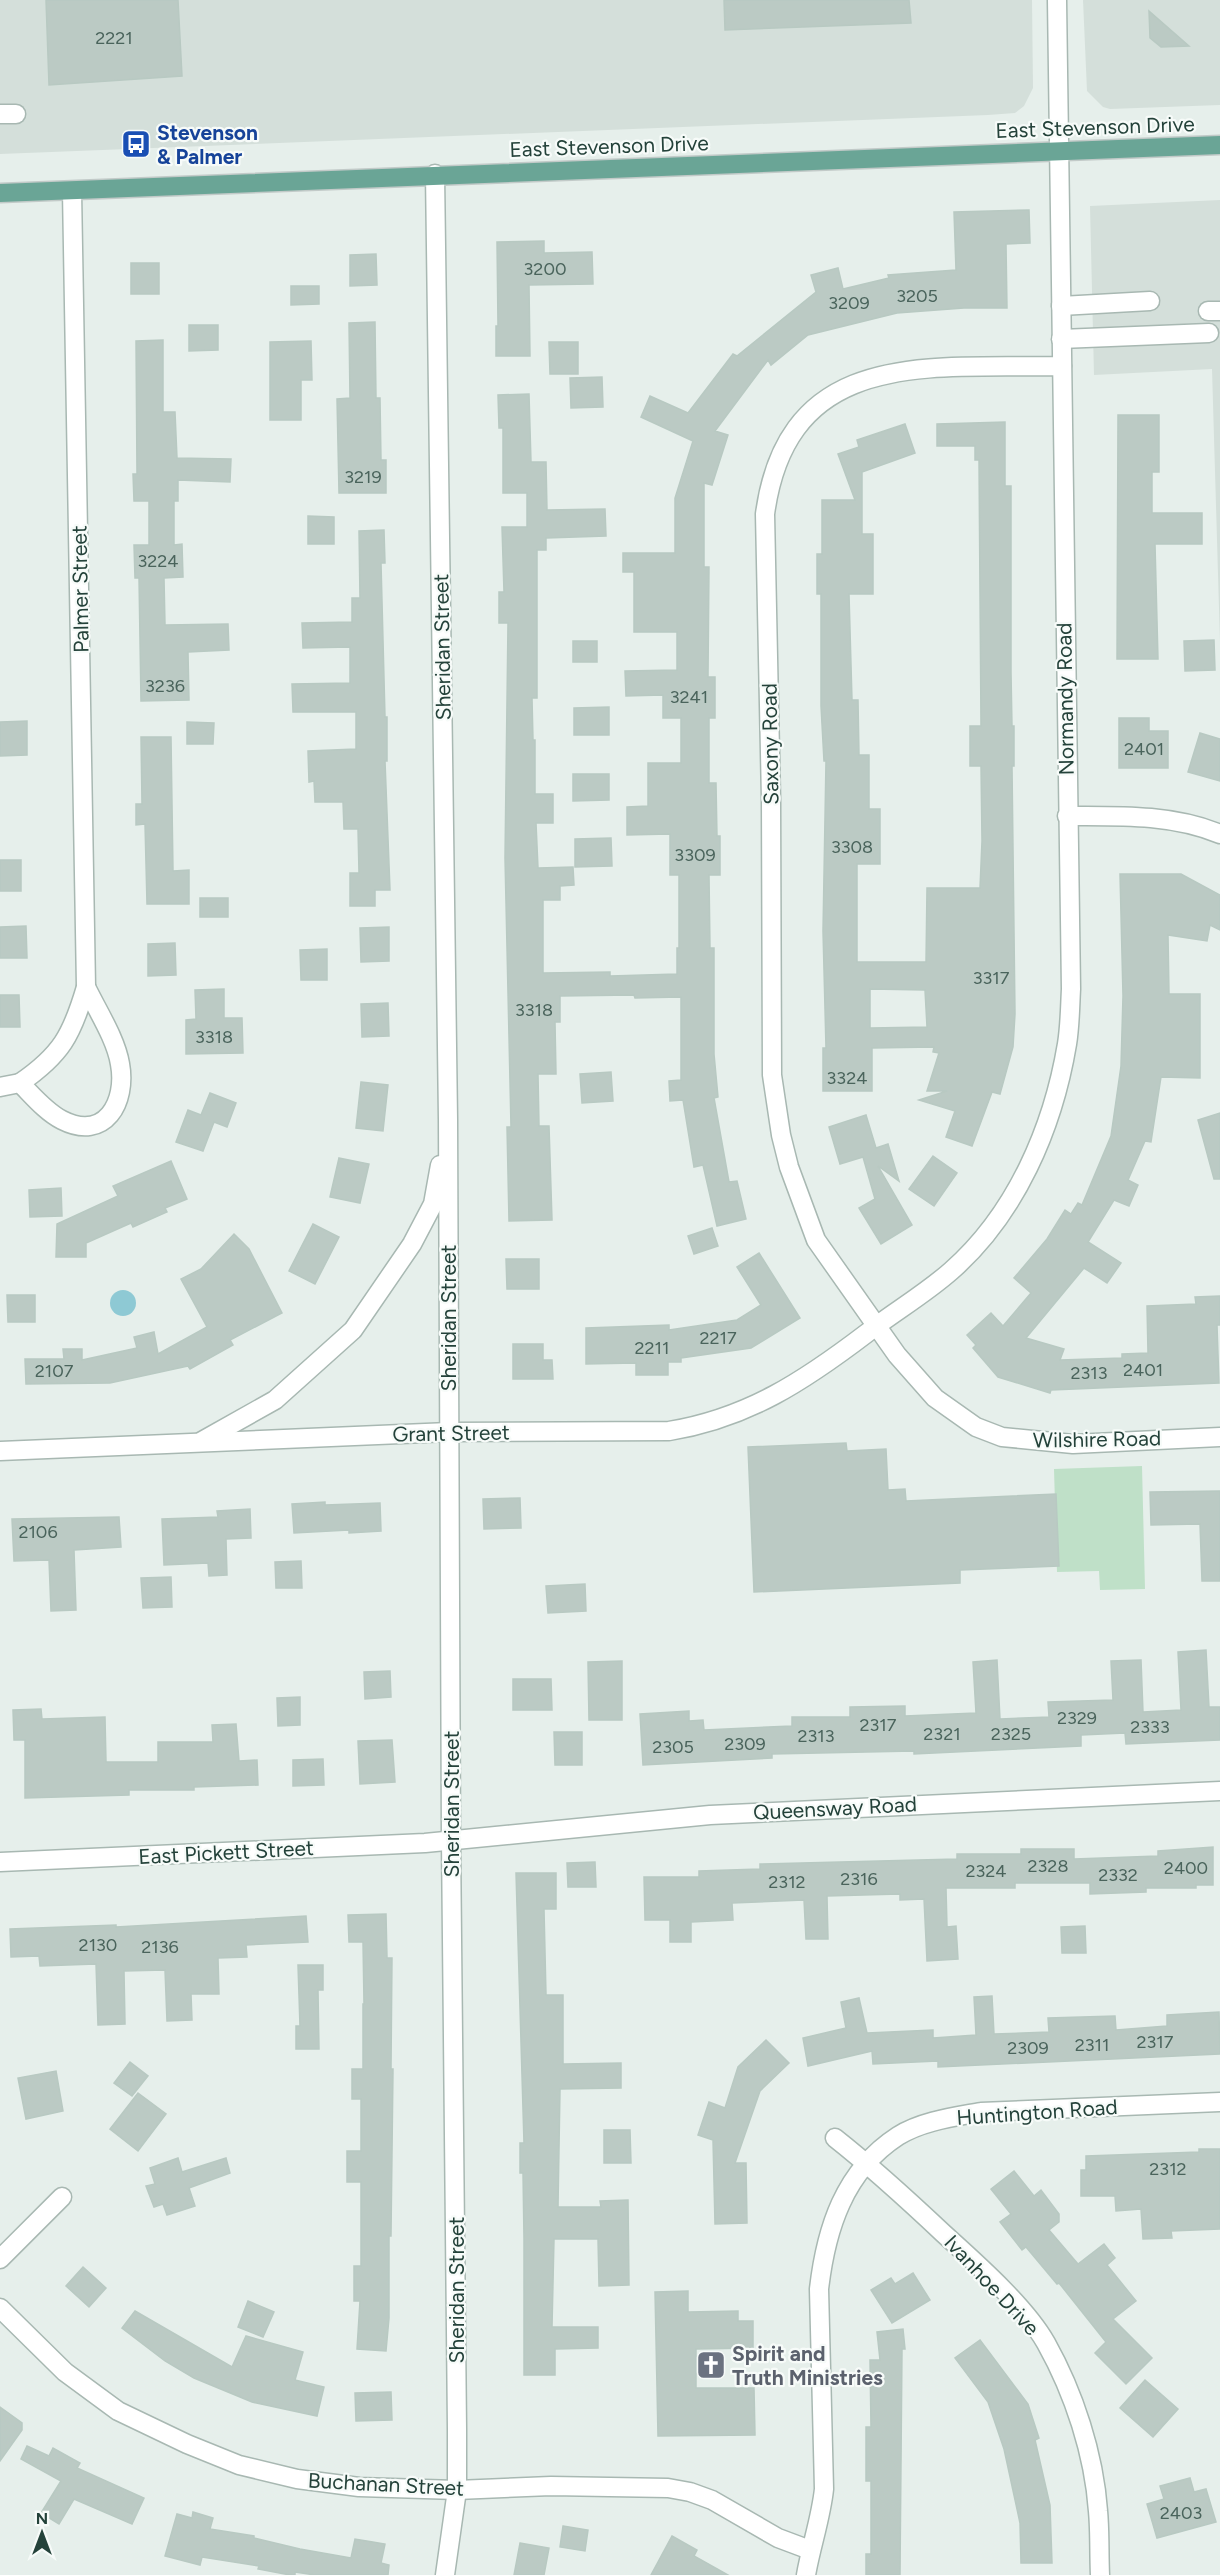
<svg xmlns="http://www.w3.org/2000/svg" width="1220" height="2575" font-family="Figtree,sans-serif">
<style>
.built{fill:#d4dfda}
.green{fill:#bfe0c8}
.water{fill:#8ec9d4}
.building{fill:#bbcac4;stroke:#b8c9c2;stroke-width:1.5;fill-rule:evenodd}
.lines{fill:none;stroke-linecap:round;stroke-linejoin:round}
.minor-casing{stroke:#a8b8b2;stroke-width:21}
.major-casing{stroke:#c2cac8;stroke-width:21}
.minor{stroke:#fff;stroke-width:18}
.major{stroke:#6aa596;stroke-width:18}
.labels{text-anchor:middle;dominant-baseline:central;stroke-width:4.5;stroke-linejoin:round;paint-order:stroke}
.number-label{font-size:18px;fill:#4a645c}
.street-label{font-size:21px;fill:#24423a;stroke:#f7fbf9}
.transit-label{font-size:21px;font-weight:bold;fill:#164399;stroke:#f7fbf9;text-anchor:start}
.worship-label{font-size:21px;font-weight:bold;fill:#5b616d;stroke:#f7fbf9;text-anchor:start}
</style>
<rect width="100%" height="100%" fill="#e6efeb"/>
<g class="built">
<polygon points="0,0 1032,0 1033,88 1024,106 1015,113 988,115 0,154"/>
<polygon points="1083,0 1220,0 1220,105 1110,109 1103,107 1087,91"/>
<polygon points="1220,200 1220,642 1212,369 1094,375 1090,206"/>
</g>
<polygon class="green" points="1142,1466 1145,1589 1100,1590 1099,1571 1057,1572 1054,1469"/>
<circle class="water" cx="123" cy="1303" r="13"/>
<g class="building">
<polygon points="46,0 178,0 182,76 49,85"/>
<polygon points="724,0 909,0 911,23 725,30"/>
<polygon points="1149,11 1189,46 1161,47 1150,38"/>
<polygon points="1029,210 1030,243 1006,244 1007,308 964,308 897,313 808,335 771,365 768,360 715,431 728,435 712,485 704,483 704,567 709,567 708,677 715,677 715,718 709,718 709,783 716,783 717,836 720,836 720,875 709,875 710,948 714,948 714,1054 718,1097 714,1098 729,1182 737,1181 746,1219 717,1226 703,1165 694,1167 683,1100 670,1101 669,1081 681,1080 681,997 635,998 634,995 560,996 560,1022 555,1022 556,1074 538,1074 539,1126 549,1126 552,1220 509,1221 507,1127 511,1127 505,858 508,623 499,623 499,592 504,592 502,527 527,527 527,493 503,493 503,428 499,428 498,395 529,394 531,462 546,462 547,510 605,509 606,536 546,538 546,550 537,550 537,698 532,698 533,740 535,740 535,794 553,794 553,823 536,823 538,868 573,867 574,885 560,886 560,900 543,900 543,973 610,972 610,976 677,974 677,948 679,948 679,875 670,875 670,834 627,835 627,807 648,806 648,763 681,763 681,718 663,718 663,695 626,696 625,671 677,670 677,632 634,632 634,572 623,572 623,553 675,553 675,498 693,441 641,417 650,396 688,413 733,354 737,356 816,292 811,275 838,268 843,289 889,278 888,275 956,270 954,212"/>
<polygon points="544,241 544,253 592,252 593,284 529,285 530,356 496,356 496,326 498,326 497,242"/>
<polygon points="376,254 377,285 350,286 350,255"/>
<rect x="131" y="263" width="28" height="31"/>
<polygon points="291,286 319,286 319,304 291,305"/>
<polygon points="375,322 376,398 380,398 381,460 386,460 386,493 339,493 337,399 350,398 349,323"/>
<polygon points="189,325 218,325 218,350 189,351"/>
<polygon points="163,340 163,412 175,412 177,458 231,459 230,482 178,480 178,501 174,501 174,545 182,544 183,577 164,578 165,625 228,624 229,650 188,652 189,700 141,701 139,578 135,578 134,545 149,545 149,501 134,501 133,474 137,474 136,341"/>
<polygon points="311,341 312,380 301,380 301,420 270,420 270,342"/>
<polygon points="549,342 578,342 578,374 550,374"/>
<polygon points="602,377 603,407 571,408 570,378"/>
<polygon points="1118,415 1159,415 1159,472 1152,472 1152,513 1202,513 1202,544 1155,544 1158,659 1117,659"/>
<path d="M1005,422V486H1011V672L1012,726H1014V766H1012L1015,1014L1013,1047L1000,1094L992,1092L972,1146L946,1137L955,1111L919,1100L947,1091H927L939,1053L933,1052L934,1047L872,1048V1091H823V1048H826L823,931L826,761H824L821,706V594H817V554H822V500H855L838,454L859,447L857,440L905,424L915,453L862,472V534H873V594H849L852,700H858L859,755H869V809H880V864H857V962H926L927,888H980L982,841L981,766H970V726H981L979,460H975V446H937V424ZM870,989L925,990L927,1027L870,1028Z"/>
<polygon points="308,516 334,517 334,544 308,544"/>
<polygon points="384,530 385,563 381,563 385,717 387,717 387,761 385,761 390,890 375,890 375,906 350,906 350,873 359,873 358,829 344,829 343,802 315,802 314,781 309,782 308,751 356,749 356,712 293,712 292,684 350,683 350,647 303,648 302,623 352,622 352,598 360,598 359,531"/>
<polygon points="1214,640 1215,670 1185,671 1184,641"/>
<rect x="573" y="641" width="24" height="21"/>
<polygon points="609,707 609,735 574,735 574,708"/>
<polygon points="1119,718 1149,718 1149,731 1168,731 1168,768 1119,768"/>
<polygon points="27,721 27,755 0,756 0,722"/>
<polygon points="187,722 214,723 213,744 187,744"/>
<polygon points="1200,733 1220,739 1220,781 1188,772"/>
<polygon points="141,737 171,737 173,871 189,870 189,904 147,904 145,824 136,825 136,804 142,804"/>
<polygon points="573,774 609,774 609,800 573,801"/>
<polygon points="611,838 612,866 575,867 575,839"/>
<rect x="0" y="860" width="21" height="31"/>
<polygon points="1120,874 1181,874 1220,895 1220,930 1210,925 1207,941 1168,935 1169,994 1200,994 1200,1078 1161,1077 1151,1142 1145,1141 1128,1180 1138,1185 1129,1206 1114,1200 1088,1242 1121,1263 1107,1283 1084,1268 1026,1338 1064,1349 1060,1360 1122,1358 1122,1354 1148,1353 1147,1306 1196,1304 1195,1297 1220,1296 1220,1325 1217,1325 1219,1383 1051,1390 1050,1393 998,1377 973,1348 976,1345 967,1335 991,1313 1003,1326 1031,1293 1014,1278 1047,1239 1065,1210 1071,1214 1078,1203 1082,1205 1111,1136 1121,1066 1123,996"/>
<rect x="200" y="898" width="28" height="19"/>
<polygon points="26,926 27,958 0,958 0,927"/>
<polygon points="389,927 389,961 361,962 360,928"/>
<polygon points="175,943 176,975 148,976 148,944"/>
<polygon points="327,949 327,980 301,980 300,950"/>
<polygon points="224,989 224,1018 242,1018 243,1053 186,1054 186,1020 196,1019 195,990"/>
<polygon points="0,995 19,995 20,1027 0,1027"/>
<polygon points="388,1003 389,1036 362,1037 361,1004"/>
<polygon points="611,1072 613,1101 582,1103 580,1074"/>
<polygon points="361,1082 388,1085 383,1131 356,1128"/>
<polygon points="210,1093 236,1103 227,1127 214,1122 203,1151 176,1142 188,1110 201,1115"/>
<polygon points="1220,1113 1220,1179 1214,1179 1198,1120"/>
<polygon points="866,1115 876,1148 888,1144 899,1181 878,1166 912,1225 881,1244 859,1208 875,1199 863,1157 840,1164 829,1127"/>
<polygon points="933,1156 957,1173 934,1206 909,1189"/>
<polygon points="339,1158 369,1164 360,1203 330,1197"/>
<polygon points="171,1161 187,1199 165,1208 167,1212 133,1227 131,1223 86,1243 86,1257 56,1257 57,1224 118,1196 113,1186"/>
<polygon points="61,1188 62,1216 30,1217 29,1190"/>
<polygon points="313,1224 339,1237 315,1284 289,1271"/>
<polygon points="712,1228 718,1246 694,1254 688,1236"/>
<polygon points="234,1234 249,1249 282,1313 230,1340 233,1345 190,1369 188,1366 110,1383 26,1384 25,1359 64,1359 63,1349 82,1349 82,1360 137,1348 134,1337 154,1332 158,1354 207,1327 181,1279 201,1269"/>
<polygon points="759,1253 800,1318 751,1348 681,1358 681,1362 668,1362 668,1375 636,1375 636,1363 586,1364 586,1328 669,1325 669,1330 737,1320 761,1305 737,1267"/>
<polygon points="506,1259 539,1259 539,1289 507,1289"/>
<polygon points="7,1295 35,1295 35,1322 8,1322"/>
<polygon points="513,1344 543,1344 543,1360 552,1360 553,1379 513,1379"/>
<polygon points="846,1443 847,1451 886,1449 888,1490 905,1489 906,1501 1056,1494 1059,1566 960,1570 960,1583 754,1592 748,1447"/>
<polygon points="1220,1491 1220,1581 1202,1581 1200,1524 1151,1525 1150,1492"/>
<polygon points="520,1498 521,1528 484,1529 483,1499"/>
<polygon points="325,1502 325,1505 380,1503 381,1531 349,1533 349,1530 294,1533 292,1504"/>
<polygon points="250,1509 251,1538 226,1539 227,1575 209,1576 208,1563 164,1565 162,1519 218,1517 217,1511"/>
<polygon points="119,1517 121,1547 74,1550 76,1610 51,1611 49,1560 14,1561 12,1519"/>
<polygon points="301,1561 302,1588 276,1588 275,1562"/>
<polygon points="171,1577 172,1607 143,1608 141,1578"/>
<polygon points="585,1584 586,1611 548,1613 546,1586"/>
<polygon points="1206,1650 1209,1707 1220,1707 1220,1740 1126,1744 1125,1733 1081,1735 1081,1746 914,1754 914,1751 772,1754 772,1758 643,1765 640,1714 689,1711 689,1721 703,1720 704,1730 792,1726 792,1717 850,1717 850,1707 905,1706 905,1716 976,1713 973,1662 997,1660 1000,1719 1049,1717 1048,1702 1113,1700 1111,1661 1141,1660 1143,1712 1181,1710 1178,1652"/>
<polygon points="622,1661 622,1720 589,1720 588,1662"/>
<polygon points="390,1671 391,1697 365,1699 364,1672"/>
<polygon points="513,1679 551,1679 552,1710 513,1710"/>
<polygon points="300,1697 300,1725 278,1726 277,1698"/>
<polygon points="41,1709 42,1719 105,1717 106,1762 158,1762 158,1742 213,1742 212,1725 236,1724 239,1761 257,1760 258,1785 194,1787 194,1790 129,1790 129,1795 25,1798 25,1740 14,1740 13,1710"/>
<polygon points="554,1732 582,1732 582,1765 555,1765"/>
<polygon points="392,1740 395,1782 360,1784 358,1741"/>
<polygon points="323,1759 324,1785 293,1786 293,1760"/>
<polygon points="1213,1847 1213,1885 1196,1885 1196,1888 1146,1888 1146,1892 1090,1894 1090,1883 1015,1883 1015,1888 946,1888 947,1927 956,1926 958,1959 927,1961 924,1899 900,1900 900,1894 827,1896 828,1939 806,1939 804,1900 732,1903 733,1920 691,1922 691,1942 670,1942 670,1920 645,1920 644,1877 699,1877 699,1871 760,1869 760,1864 957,1859 957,1854 1021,1854 1021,1849 1074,1849 1074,1859 1158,1856 1158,1851"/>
<polygon points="595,1862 596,1887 568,1887 567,1863"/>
<polygon points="516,1873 556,1873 556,1909 544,1909 546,1995 563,1995 563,2064 621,2063 621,2088 560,2089 558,2207 601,2207 600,2201 628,2200 629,2285 599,2286 598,2239 554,2239 552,2327 598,2327 598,2348 555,2349 555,2375 524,2375 524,2239 523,2173 520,2173 520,2143 524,2143"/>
<polygon points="386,1914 387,1958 392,1958 391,2069 393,2069 391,2236 389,2236 389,2318 386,2351 357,2349 360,2301 354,2301 354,2266 361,2266 361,2182 347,2182 347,2151 361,2151 361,2099 352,2099 352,2069 363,2069 363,2004 364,2004 363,1942 349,1942 348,1915"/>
<polygon points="306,1916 308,1942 246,1945 247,1957 218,1958 219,1994 191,1994 192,2020 167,2021 165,1970 124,1971 125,2024 98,2025 96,1964 40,1966 39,1956 11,1957 10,1929 116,1925 116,1927"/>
<polygon points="1085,1926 1086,1953 1062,1953 1061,1927"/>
<polygon points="298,1965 323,1965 323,1990 318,1990 319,2049 296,2049 296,2026 300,2026"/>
<polygon points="992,1996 994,2034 1049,2032 1048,2018 1115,2016 1116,2030 1167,2026 1167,2015 1219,2012 1220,2054 938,2067 938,2061 873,2064 872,2051 808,2066 803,2038 846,2028 841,2002 859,1998 867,2033 933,2030 933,2038 976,2035 974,1997"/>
<polygon points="766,2040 789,2063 760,2091 735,2163 746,2163 747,2223 715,2224 713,2140 698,2135 709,2102 725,2108 738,2067"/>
<polygon points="130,2062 148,2076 132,2096 114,2083"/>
<polygon points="56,2071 63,2111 26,2119 18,2078"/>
<polygon points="138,2093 166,2114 138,2151 110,2129"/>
<polygon points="604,2130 630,2130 631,2163 604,2163"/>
<polygon points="1199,2149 1220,2149 1220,2229 1171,2231 1172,2238 1143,2239 1141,2209 1116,2211 1115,2196 1081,2196 1081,2170 1086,2170 1086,2156 1199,2152"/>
<polygon points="178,2158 182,2172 226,2158 230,2173 189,2188 195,2206 167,2215 163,2204 154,2207 146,2186 155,2184 150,2168"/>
<polygon points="1014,2171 1034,2196 1041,2190 1059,2214 1059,2222 1049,2230 1078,2264 1104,2244 1115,2258 1107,2265 1136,2301 1113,2319 1152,2358 1126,2384 1095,2353 1106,2342 1059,2283 1057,2284 1026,2247 1022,2250 1000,2222 1011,2214 991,2189"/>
<polygon points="83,2267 106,2288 89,2307 66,2286"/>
<polygon points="913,2273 930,2300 892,2323 871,2290 891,2278 895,2284"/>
<polygon points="688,2291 688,2312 738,2311 738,2321 753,2321 753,2348 696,2349 696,2388 754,2388 755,2435 658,2436 655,2292"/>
<polygon points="248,2301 274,2312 263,2337 238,2327"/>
<polygon points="135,2311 232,2367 246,2336 303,2352 295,2380 324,2387 317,2416 252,2402 194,2378 165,2361 122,2328"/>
<polygon points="903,2329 905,2349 902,2349 900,2575 866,2575 866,2554 871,2554 871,2481 866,2481 866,2427 871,2427 870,2360 880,2360 877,2332"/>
<polygon points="980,2340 1028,2404 1039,2438 1035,2440 1050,2505 1052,2563 1021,2563 1020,2523 1004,2449 988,2402 955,2358"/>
<polygon points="1145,2380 1178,2409 1153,2437 1120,2408"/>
<polygon points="391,2392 392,2420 356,2421 355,2393"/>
<polygon points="0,2407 22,2423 22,2430 0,2461"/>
<polygon points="27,2446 49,2456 53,2448 80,2463 77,2468 144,2498 132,2524 74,2499 59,2524 41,2513 61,2481 21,2459"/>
<polygon points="1190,2478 1194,2492 1206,2489 1216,2522 1157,2538 1147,2504 1164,2499 1160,2486"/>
<polygon points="193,2512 213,2518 210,2529 254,2536 254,2538 300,2549 351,2558 355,2539 385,2544 381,2563 389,2565 388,2575 315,2575 295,2572 295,2575 290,2575 258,2569 259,2566 202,2557 200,2565 165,2556 177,2514 192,2518"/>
<polygon points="563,2526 588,2530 585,2551 560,2547"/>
<polygon points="672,2536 697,2550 694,2556 728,2575 651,2575"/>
<polygon points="520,2543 549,2548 544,2575 514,2575"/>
</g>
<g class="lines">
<g class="minor-casing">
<g id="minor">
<polyline points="0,114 16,114"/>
<polyline points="435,174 448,1119 451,1841 457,2429 457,2490 445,2575"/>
<polyline points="1061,306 1150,301"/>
<polyline points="1208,311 1220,311"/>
<polyline points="1061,339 1209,333"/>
<path d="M1062,366C932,369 788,345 765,514L771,800L772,1075L781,1135L789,1167L816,1240L897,1355L935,1398L976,1427L1002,1437L1073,1444L1220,1437"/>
<path d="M1067,816C1118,816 1172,814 1220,834"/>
<path d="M20,1083C61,1055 72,1035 86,987L72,191"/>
<path d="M0,1087L20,1083C32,1095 46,1112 62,1120C105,1142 127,1102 120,1064C116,1039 97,1010 86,987"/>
<polyline points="202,1441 275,1400 353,1330 412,1244 433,1204 440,1165"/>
<path d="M0,1451L449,1432L669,1431C748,1418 804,1381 867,1333C894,1312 925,1294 951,1271C1016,1214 1053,1128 1067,1044C1070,1026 1070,1007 1071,989L1057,0"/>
<polyline points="0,1862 425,1843 710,1815 1220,1791"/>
<path d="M835,2138C873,2168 909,2201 944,2234C976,2263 1025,2306 1046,2343C1074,2393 1094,2454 1098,2511C1100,2532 1099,2554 1100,2575"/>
<polyline points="0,2259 62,2197"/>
<polyline points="0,2308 65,2372 118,2411 187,2444 239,2465 297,2479 359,2487 457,2490 551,2486 668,2488 690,2492 712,2500 778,2538 810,2550"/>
<path d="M806,2575C811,2546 821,2518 824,2489L819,2289C826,2229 844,2171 898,2136C922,2121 954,2117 981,2112L1220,2102"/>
</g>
</g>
<g class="major-casing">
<polyline id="major" points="0,193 1220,145"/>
</g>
<use href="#minor" class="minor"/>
<use href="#major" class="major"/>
</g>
<defs>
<g id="bus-square" transform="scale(1.5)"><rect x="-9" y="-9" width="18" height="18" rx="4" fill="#1a4fb4" stroke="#f7fbf9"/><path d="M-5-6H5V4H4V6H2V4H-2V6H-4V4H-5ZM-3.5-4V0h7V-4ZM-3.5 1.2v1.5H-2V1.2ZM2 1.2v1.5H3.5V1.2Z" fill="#fff"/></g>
<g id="church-square" transform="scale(1.5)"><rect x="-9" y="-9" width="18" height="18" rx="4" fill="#6b7280" stroke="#f7fbf9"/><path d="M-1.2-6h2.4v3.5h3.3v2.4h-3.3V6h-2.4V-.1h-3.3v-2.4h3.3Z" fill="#fff"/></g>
</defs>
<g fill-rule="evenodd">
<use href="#bus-square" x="136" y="144"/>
<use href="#church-square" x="711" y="2365"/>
</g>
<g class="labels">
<g class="number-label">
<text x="114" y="38">2221</text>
<text x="545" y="269">3200</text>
<text x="917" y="296">3205</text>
<text x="849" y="303">3209</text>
<text x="363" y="477">3219</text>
<text x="158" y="561">3224</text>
<text x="165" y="686">3236</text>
<text x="689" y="697">3241</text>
<text x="1144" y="749">2401</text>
<text x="852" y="847">3308</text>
<text x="695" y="855">3309</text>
<text x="991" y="978">3317</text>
<text x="534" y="1010">3318</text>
<text x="214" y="1037">3318</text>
<text x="847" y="1078">3324</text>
<text x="718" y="1338">2217</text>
<text x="652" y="1348">2211</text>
<text x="1143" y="1370">2401</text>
<text x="54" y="1371">2107</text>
<text x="1089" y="1373">2313</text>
<text x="38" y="1532">2106</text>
<text x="1077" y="1718">2329</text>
<text x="878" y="1725">2317</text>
<text x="1150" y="1727">2333</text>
<text x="942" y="1734">2321</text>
<text x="1011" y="1734">2325</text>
<text x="816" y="1736">2313</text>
<text x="745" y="1744">2309</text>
<text x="673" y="1747">2305</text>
<text x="1048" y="1866">2328</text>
<text x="1186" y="1868">2400</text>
<text x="986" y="1871">2324</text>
<text x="1118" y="1875">2332</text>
<text x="859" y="1879">2316</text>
<text x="787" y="1882">2312</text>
<text x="98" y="1945">2130</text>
<text x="160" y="1947">2136</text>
<text x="1155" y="2042">2317</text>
<text x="1092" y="2045">2311</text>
<text x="1028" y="2048">2309</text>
<text x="1168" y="2169">2312</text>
<text x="1181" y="2513">2403</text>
</g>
<g class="street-label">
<text transform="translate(1095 127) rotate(-2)">East Stevenson Drive</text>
<text transform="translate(609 146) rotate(-2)">East Stevenson Drive</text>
<text transform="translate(80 589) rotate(-91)">Palmer Street</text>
<text transform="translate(442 647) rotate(-91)">Sheridan Street</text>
<text transform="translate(1065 699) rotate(-91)">Normandy Road</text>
<text transform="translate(770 744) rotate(-91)">Saxony Road</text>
<text transform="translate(448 1318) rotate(-90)">Sheridan Street</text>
<text transform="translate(451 1433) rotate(-1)">Grant Street</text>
<text transform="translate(1097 1439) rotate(-1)">Wilshire Road</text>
<text transform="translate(451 1804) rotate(-90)">Sheridan Street</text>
<text transform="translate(835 1808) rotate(-3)">Queensway Road</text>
<text transform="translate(226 1852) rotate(-3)">East Pickett Street</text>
<text transform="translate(1037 2112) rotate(-4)">Huntington Road</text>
<text transform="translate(992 2285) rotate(47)">Ivanhoe Drive</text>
<text transform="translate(456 2290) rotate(-90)">Sheridan Street</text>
<text transform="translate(386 2484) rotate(3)">Buchanan Street</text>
</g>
<g class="transit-label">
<text x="157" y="132">Stevenson<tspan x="157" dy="24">&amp; Palmer</tspan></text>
</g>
<g class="worship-label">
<text x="732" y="2353">Spirit and<tspan x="732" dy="24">Truth Ministries</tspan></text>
</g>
</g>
<g transform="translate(42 2533)" stroke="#f7fbf9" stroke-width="4.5" paint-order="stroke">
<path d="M0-4.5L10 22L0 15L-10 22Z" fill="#24423a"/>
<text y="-9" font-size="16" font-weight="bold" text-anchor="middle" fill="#24423a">N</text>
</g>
</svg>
